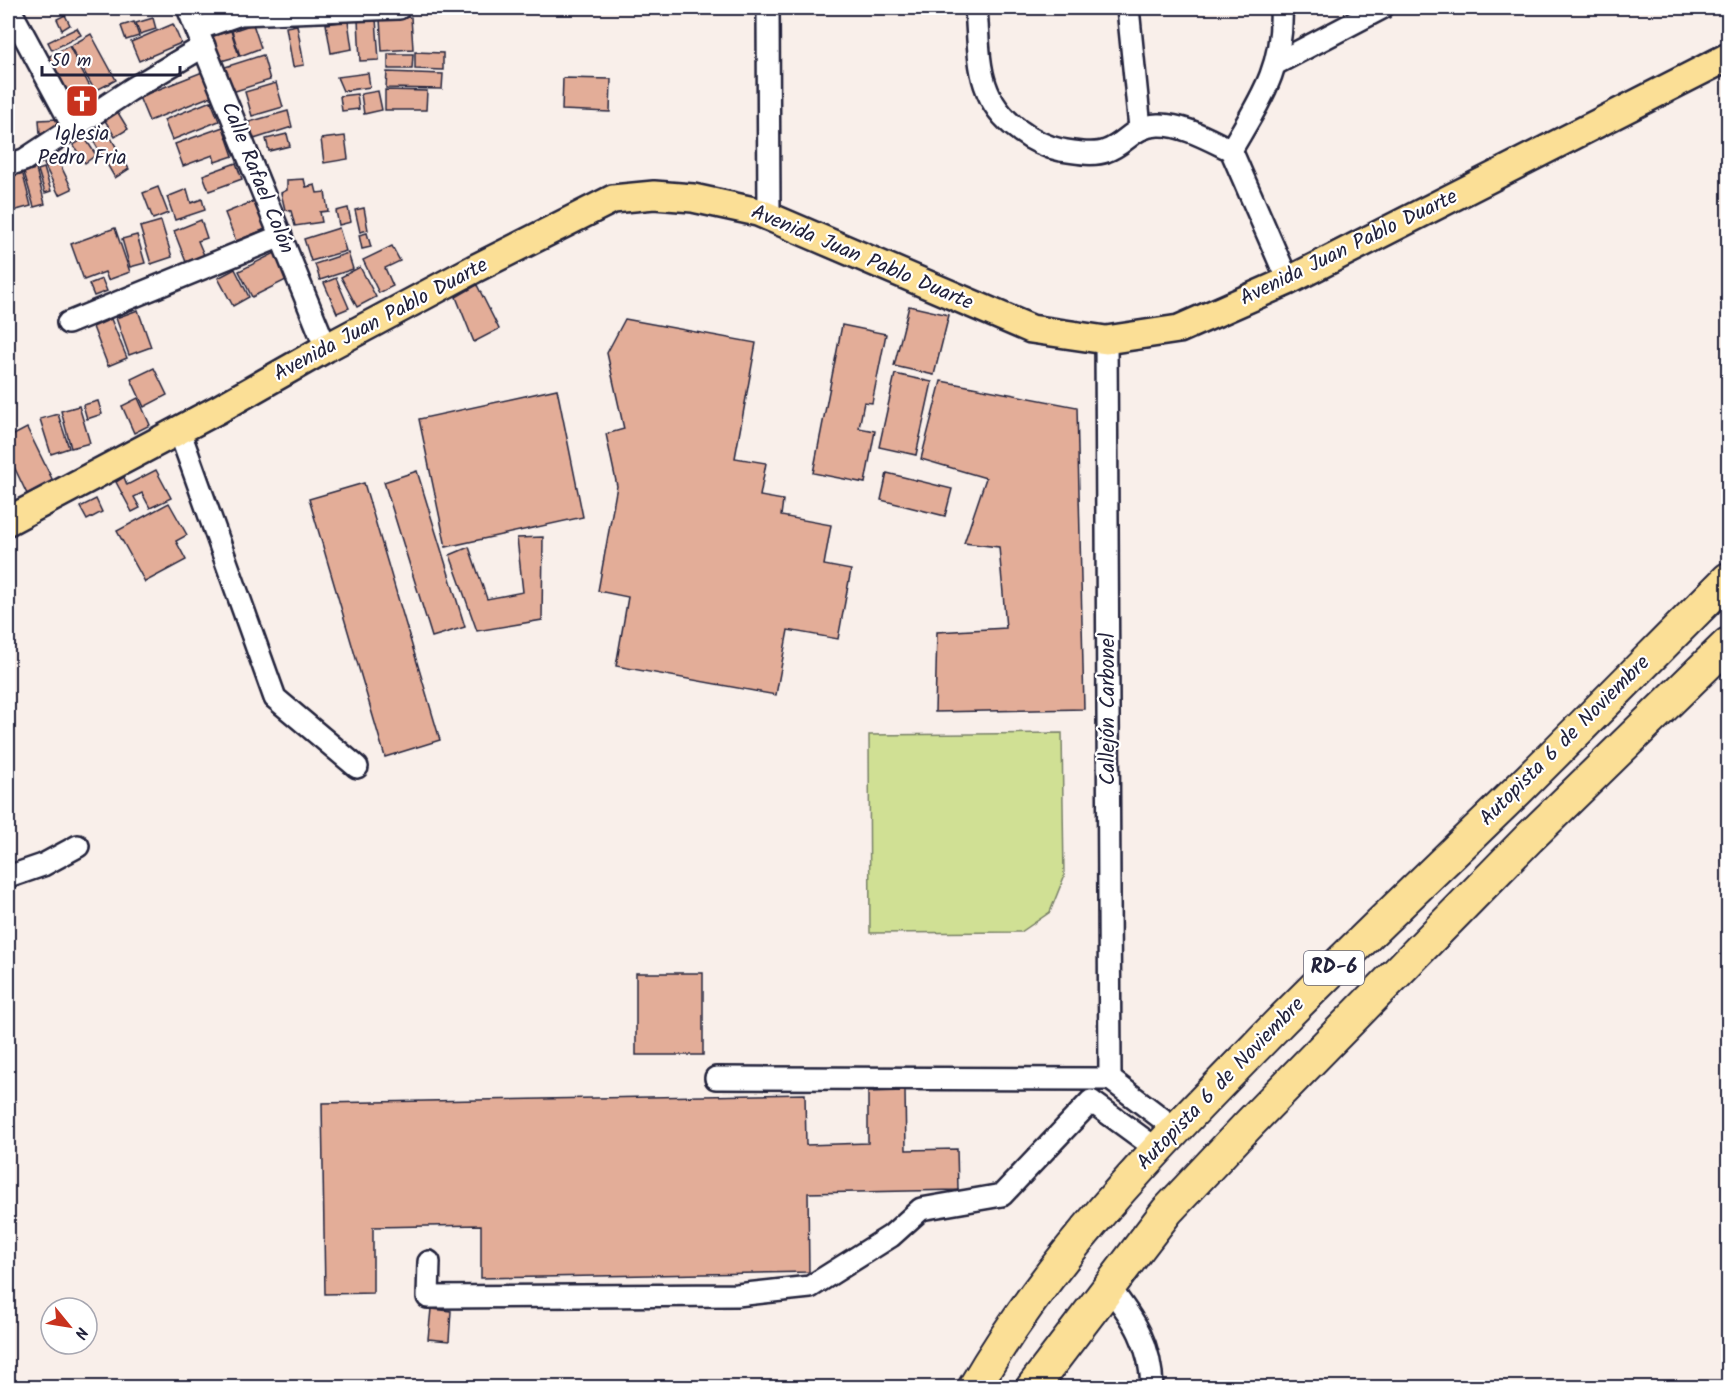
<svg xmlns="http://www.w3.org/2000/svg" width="1736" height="1395" font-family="Kalam,sans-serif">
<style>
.green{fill:#d0e094;stroke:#798168;stroke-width:1.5}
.building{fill:#e3ad98;stroke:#22223b;stroke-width:1.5}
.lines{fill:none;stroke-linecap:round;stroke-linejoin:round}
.minor-casing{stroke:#22223b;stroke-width:26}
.major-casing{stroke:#22223b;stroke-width:32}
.highway-casing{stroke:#22223b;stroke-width:36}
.minor{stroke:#fff;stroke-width:21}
.major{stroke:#fbdf96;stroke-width:27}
.highway{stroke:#fbdf96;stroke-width:32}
.labels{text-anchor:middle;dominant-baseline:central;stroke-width:4.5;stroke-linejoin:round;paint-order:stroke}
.shield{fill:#fff;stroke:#646476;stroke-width:1.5}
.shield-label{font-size:20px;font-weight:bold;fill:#22223b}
.poi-label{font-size:21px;fill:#22223b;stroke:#fff}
.street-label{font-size:21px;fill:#22223b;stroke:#fff}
</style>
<rect width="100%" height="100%" fill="#f9efea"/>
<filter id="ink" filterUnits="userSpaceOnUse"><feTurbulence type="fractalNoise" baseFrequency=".0167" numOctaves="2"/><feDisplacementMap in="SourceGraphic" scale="12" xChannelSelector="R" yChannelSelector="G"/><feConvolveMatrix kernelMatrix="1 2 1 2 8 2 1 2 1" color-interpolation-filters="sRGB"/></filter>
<g filter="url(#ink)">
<polygon class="green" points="1062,733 1064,877 1050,912 1021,932 870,933 869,735"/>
<g class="building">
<polygon points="65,15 70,25 62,30 57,19"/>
<polygon points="411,17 413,49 382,51 380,19"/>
<polygon points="153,18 156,29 140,34 136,23"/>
<polygon points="376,19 379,60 360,61 358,20"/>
<polygon points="348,21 352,49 331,53 326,24"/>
<polygon points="134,22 139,36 126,40 121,26"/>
<polygon points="173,24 181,43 139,61 131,42"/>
<polygon points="253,24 261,48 240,56 232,31"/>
<polygon points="297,25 304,65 293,67 286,27"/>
<polygon points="77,28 81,35 52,50 48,42"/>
<polygon points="231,31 239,56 221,61 213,36"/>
<polygon points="91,34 116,80 95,91 70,46"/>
<polygon points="69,46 93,93 71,105 46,58"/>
<polygon points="415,52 443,53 443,70 415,69"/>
<polygon points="388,54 413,54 412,69 388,69"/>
<polygon points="263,55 270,80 229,93 222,68"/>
<polygon points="205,71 214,95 149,121 139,97"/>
<polygon points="387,72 443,74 442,89 386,88"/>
<polygon points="368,73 370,87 343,91 337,77"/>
<polygon points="563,78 611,79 610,112 562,110"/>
<polygon points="276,83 283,107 252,116 245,92"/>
<polygon points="385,90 427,91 426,110 385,110"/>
<polygon points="378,91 382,110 364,114 361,94"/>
<polygon points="357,94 359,109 342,111 340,96"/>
<polygon points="211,101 219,121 172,140 164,120"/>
<polygon points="117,111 128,129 115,137 104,119"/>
<polygon points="288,111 292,127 254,139 249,122"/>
<polygon points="58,119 58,132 40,134 39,120"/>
<polygon points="223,127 233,156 215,162 213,155 183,166 175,144"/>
<polygon points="108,133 129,169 115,178 94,142"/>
<polygon points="287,134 290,146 269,151 266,139"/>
<polygon points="345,136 348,159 324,163 321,139"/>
<polygon points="85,138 96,155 85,163 73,145"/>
<polygon points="57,158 72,189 59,195 44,164"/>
<polygon points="236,163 242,179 209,191 203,175"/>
<polygon points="44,168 51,191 45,193 38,170"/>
<polygon points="36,169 45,204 34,207 24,172"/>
<polygon points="22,171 31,206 13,211 8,189 8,174"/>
<polygon points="304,179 306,187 315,185 317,193 325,192 328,211 320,212 322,222 295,226 291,211 285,210 281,193 287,190 287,180"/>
<polygon points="158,187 168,213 153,219 143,193"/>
<polygon points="187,189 191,203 202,199 205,210 175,220 167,197"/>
<polygon points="257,200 268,228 236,241 225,213"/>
<polygon points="348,208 351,222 339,225 336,211"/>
<polygon points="364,208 368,230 360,232 355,210"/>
<polygon points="201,220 207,238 198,241 204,255 186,262 174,231"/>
<polygon points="161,221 172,257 151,264 140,227"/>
<polygon points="115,228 130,272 108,280 105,272 84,280 71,244"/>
<polygon points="339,228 346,251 311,261 304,239"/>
<polygon points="367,233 371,247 362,249 359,235"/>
<polygon points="137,235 145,263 130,267 122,239"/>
<polygon points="392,246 400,261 385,268 393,286 379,293 363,260"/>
<polygon points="277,252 290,278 252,297 239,271"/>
<polygon points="348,253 353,269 320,280 315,264"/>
<polygon points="360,267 376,297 357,307 341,277"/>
<polygon points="235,269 249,297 233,306 218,278"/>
<polygon points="336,278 349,308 337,313 324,283"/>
<polygon points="102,279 107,291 94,296 89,284"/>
<polygon points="477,285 499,329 474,342 456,297"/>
<polygon points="909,306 949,315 934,375 894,366"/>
<polygon points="138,310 151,347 129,355 116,318"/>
<polygon points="111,319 127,358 108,366 93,327"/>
<polygon points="625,319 756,343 735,458 766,463 760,496 783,500 781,516 831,525 824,565 851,570 838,639 788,630 776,695 616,666 628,597 598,591 617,486 606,434 624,429 607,353"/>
<polygon points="842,325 886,334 872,403 864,402 859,428 875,431 865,483 813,473"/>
<polygon points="154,368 167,395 144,407 131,379"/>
<polygon points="895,374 932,382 916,455 879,447"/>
<polygon points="941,381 1077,407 1084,709 935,712 937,632 1006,628 999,547 964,543 986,478 921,459"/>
<polygon points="557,389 583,517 446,547 419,419"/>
<polygon points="138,398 150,425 134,433 122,406"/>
<polygon points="98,401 102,414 87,419 83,405"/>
<polygon points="79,406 90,443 71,448 61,411"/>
<polygon points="58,414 69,448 51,454 40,419"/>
<polygon points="27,428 53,481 27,494 8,454 8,438"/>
<polygon points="156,470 171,498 150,508 142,493 134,497 140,508 132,512 116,482 124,477 127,485"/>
<polygon points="417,471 465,627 432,637 384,482"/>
<polygon points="887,473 952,489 945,516 881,500"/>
<polygon points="364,483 440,740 385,757 309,499"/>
<polygon points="96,499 102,512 87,520 80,507"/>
<polygon points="169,503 187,535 176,541 186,560 145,582 117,531"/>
<polygon points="543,537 542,620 477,631 450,555 469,547 487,599 523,592 517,538"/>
<rect x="636" y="973" width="67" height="82"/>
<polygon points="905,1091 906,1150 957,1149 958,1190 808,1193 809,1272 481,1278 481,1225 373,1227 373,1293 325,1294 322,1103 805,1094 806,1145 868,1143 868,1092"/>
<polygon points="431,1309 451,1311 449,1341 428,1339"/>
</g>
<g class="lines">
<g class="minor-casing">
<g id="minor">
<polyline points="9,8 74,128"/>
<polyline points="188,8 326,348"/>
<polyline points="768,8 769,216"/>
<path d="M976,8C980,57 975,99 1020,131C1032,140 1046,147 1061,150C1074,152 1093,156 1106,151C1127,144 1132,126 1158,125C1183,124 1210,140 1231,150L1288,281"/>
<polyline points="1128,8 1140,128"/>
<polyline points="197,29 240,14 399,8"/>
<polyline points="1277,63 1382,8"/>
<path d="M1231,150C1260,100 1284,67 1281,8"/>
<polyline points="8,165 24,160 130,90 204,46"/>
<polyline points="68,323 281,236"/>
<polyline points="1106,340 1110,1079"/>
<polyline points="179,430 275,698 357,767"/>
<polyline points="8,877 43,865 78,846"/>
<polyline points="716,1078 1110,1079 1177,1130"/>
<polyline points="429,1262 428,1297 737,1295 810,1287 891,1236 921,1209 1002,1195 1091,1101 1158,1150"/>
<path d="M1108,1286C1134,1319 1151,1344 1152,1388"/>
</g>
</g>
<g class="major-casing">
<polyline id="major" points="8,521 219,409 326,348 474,269 613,199 654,195 693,198 758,212 1031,329 1106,340 1179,329 1288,281 1728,57"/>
</g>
<g class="highway-casing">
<g id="highway">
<path d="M974,1388C1053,1251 1168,1137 1277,1025C1356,945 1439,867 1520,788C1590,719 1659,648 1728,579"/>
<polyline points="1032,1388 1167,1211 1250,1123 1529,838 1728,644"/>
</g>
</g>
<use href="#minor" class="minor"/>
<use href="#major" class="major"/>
<use href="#highway" class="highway"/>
</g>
</g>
<defs>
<g id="church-square" transform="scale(1.725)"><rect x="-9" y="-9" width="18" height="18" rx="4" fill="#c8321e" stroke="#fff"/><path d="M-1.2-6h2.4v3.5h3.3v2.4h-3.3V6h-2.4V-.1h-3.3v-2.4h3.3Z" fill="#fff"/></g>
</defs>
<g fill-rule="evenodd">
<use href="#church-square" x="82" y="101"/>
</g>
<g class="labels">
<rect class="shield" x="1304" y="951" width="60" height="34" rx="4.5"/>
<g class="shield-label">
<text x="1334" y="968">RD-6</text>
</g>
<g class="poi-label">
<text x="82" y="134">Iglesia<tspan x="82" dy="24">Pedro Fria</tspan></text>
</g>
<g class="street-label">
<text transform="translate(257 178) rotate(68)">Calle Rafael Colón</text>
<text transform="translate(1349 248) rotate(-26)">Avenida Juan Pablo Duarte</text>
<text transform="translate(862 258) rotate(23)">Avenida Juan Pablo Duarte</text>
<text transform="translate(381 320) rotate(-28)">Avenida Juan Pablo Duarte</text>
<text transform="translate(1108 709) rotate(-90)">Callejón Carbonel</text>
<text transform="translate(1565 741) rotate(-45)">Autopista 6 de Noviembre</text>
<text transform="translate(1221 1084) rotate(-46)">Autopista 6 de Noviembre</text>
</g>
</g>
<rect width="1736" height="1395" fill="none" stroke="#fff" stroke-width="30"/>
<rect x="15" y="15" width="1706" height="1365" fill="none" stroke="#22223b" stroke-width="2" filter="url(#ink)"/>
<g transform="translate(69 1326) rotate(120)"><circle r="28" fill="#ffffff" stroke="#a7a7b1" stroke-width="1.5"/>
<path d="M0-4.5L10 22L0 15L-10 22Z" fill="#c8321e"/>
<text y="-9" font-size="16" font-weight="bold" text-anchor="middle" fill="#22223b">N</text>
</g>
<path d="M42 66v9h138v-9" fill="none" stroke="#22223b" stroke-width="3"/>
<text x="51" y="66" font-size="18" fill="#22223b" stroke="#ffffff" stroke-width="4.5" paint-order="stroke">50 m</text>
</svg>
